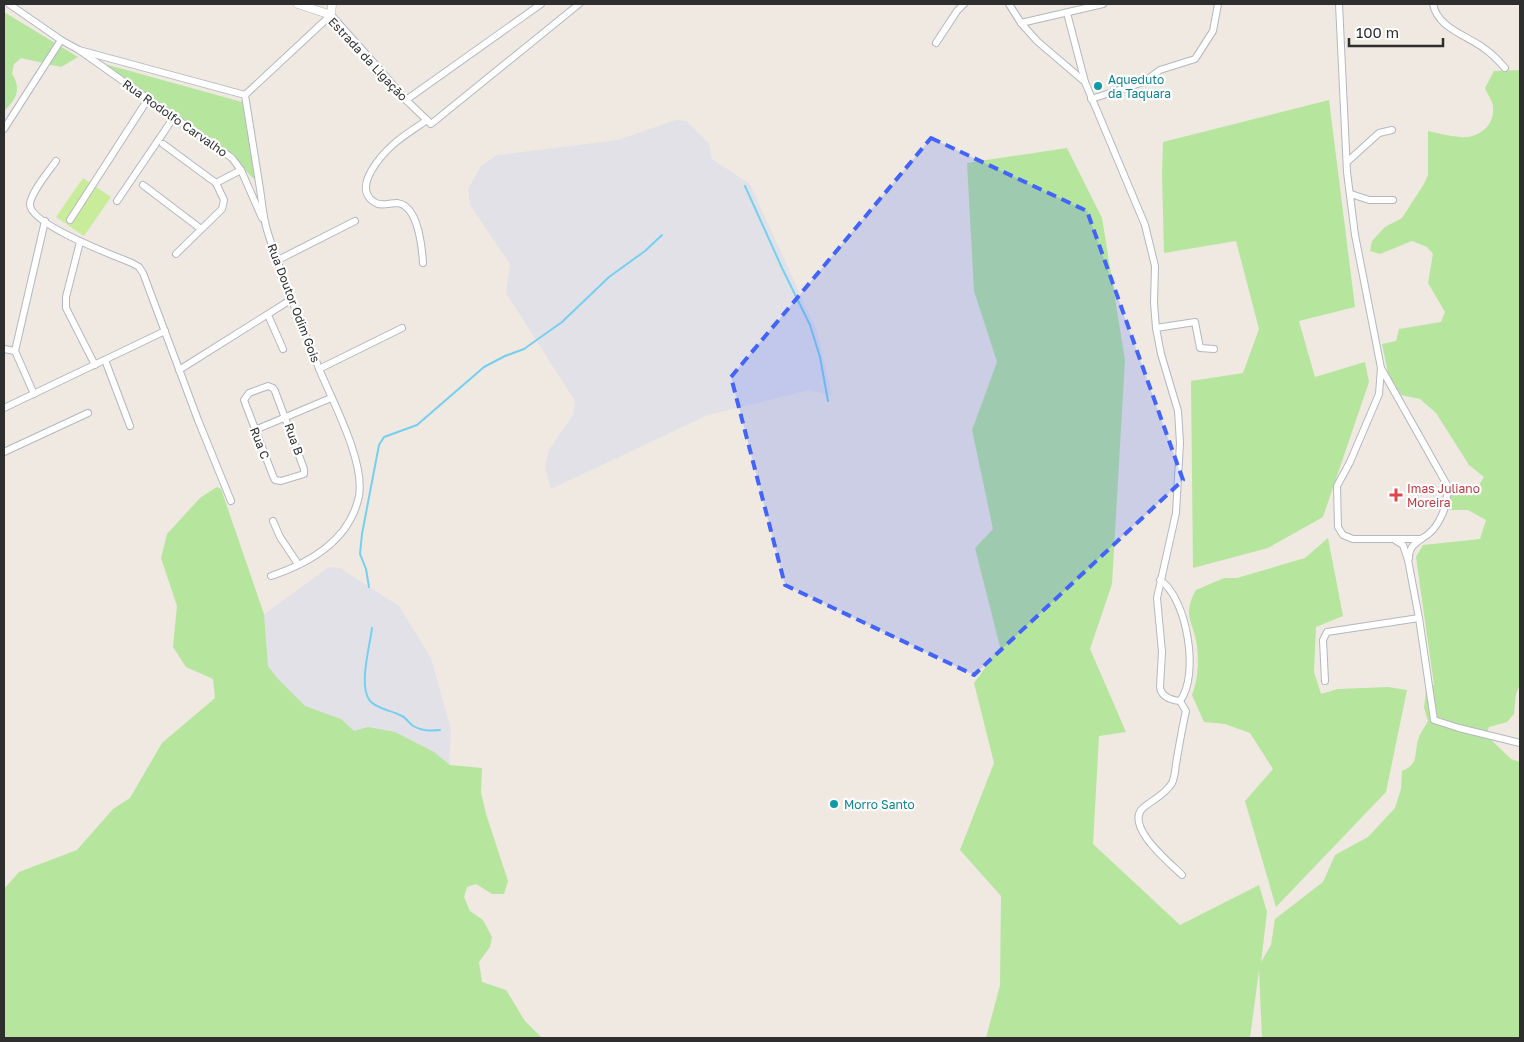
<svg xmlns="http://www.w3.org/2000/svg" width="1524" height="1042" font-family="'Golos Text',sans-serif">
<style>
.industrial{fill:#e3e1e8}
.green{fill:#b6e59e}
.pitch{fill:#c9ec9a}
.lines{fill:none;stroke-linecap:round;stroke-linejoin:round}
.stream{stroke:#75cff0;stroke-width:2}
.minor-casing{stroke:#b4b7c1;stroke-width:8}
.tertiary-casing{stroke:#b4b7c1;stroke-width:9}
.minor{stroke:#fff;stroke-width:6}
.tertiary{stroke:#fff;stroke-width:8}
.marked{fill:#4264fb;fill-opacity:0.2;stroke:#4264fb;stroke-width:4;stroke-dasharray:10 6;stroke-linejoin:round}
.culture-dot{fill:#0f9aa8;stroke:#fff;stroke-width:2}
.health-dot{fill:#e0444e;stroke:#fff;stroke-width:2}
.labels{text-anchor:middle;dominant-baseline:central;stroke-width:4.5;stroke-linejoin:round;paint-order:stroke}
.street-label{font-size:12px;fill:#2e2e2e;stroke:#fff}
.culture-label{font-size:12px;fill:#0d838f;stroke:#fff;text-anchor:start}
.health-label{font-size:12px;fill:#be3a42;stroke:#fff;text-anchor:start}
</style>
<rect width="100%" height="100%" fill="#efe9e1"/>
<g class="industrial">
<polygon points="676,120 686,121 709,144 712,159 750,184 817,331 832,395 809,390 708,415 551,489 545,467 549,450 573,415 575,401 506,293 510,264 470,205 468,189 481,166 497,155 618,140"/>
<polygon points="329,567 340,568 399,606 431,658 451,729 449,771 402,801 269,688 249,625"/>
</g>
<g class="green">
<path d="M4,12L78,57L61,67L21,58L14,64L12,74C22,89 16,100 4,111Z"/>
<polygon points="101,63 242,102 256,181 227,152"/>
<path d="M1520,70V684L1516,694L1514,714L1507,722L1489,727L1486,735L1511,759L1520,762V1038H1262L1259,970L1250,1038H986L1000,985L1001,896L960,850L994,763L974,683L1000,647L975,548L993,529L972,430L997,362L974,291L967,163L1067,148L1102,218L1125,360L1112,584L1090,649L1126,732L1099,736L1093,844L1180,925L1259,885L1267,912L1261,962L1271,945L1275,919L1323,882L1335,855L1368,837L1395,808L1401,789L1402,771C1419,764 1414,755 1418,740C1420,733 1425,727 1428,721L1424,708L1426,689L1434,685L1416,557L1423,545L1480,539L1486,520L1468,510H1443L1446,488L1479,485L1484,477L1469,465L1436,413L1420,399L1401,395L1388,373L1382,344L1396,341L1399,329L1441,322L1445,312L1428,283L1433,254L1427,247L1412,241L1380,254L1370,251L1372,241L1385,227L1402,218L1424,184L1428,175V131C1438,133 1449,136 1460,137C1478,139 1495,126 1493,107C1493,101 1487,94 1485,88L1494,71Z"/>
<polygon points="1329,100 1355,307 1299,321 1315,377 1365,362 1369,382 1323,517 1268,548 1193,568 1191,381 1243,373 1259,329 1236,241 1164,253 1162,174 1163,142"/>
<polygon points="217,487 221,489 264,614 268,666 278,679 305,706 341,719 354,731 368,727 395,732 434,752 450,765 482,768 481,792 486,814 508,881 504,894 492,894 476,884 467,887 464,897 470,911 483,920 492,937 490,947 479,962 482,982 506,990 525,1021 542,1038 4,1038 4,889 19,872 77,850 113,809 130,798 162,743 215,698 213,679 186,667 173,647 177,606 161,558 167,534 200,498"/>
<path d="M1328,538L1343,616L1316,627L1314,672L1321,694L1338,689L1388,687L1407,690L1386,792L1276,907L1245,801L1273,769L1250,733L1225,724L1204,722L1192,695C1198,678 1199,664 1197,646C1194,621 1181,617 1196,590L1224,578H1237L1305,558Z"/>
</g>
<polygon class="pitch" points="83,178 111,197 84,236 56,217"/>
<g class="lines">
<g class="stream">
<polyline points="745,186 782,268 810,325 820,357 828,401"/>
<polyline points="369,587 366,569 360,554 362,534 379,445 384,437 417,425 484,367 505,356 524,349 562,322 609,277 645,251 662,235"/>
<path d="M372,628C370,646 358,686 370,701C379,710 391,710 402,716C406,718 409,723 413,726C422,731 430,731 440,730"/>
</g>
<g class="minor-casing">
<g id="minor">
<polyline points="9,4 61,40 79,50 245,95"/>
<path d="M1009,4L1021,23L1037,41L1085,82L1145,225L1155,266L1154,303L1156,328L1161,354L1178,411L1180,443L1176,513L1157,598L1162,652L1160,687C1161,697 1171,700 1180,701L1186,711C1182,728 1179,746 1176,764C1175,770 1175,777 1172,783C1165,795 1152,800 1143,808C1124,826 1170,863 1182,875"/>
<path d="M1339,4L1347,172L1355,235L1381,368L1447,485C1449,505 1439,530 1421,539H1353L1343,535L1338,527L1337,486L1350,462L1379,394L1381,368"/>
<path d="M1433,4C1438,29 1467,35 1485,49C1492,54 1499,61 1505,68"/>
<polyline points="1067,13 1085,82"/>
<polyline points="1021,23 1103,4"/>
<polyline points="936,43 957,11 964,4"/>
<polyline points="79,50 232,158 241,170 262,218"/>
<polyline points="1091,99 1144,82 1160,70 1195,59 1213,31 1218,4"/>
<polyline points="406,100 541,4"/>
<polyline points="4,129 61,40"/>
<polyline points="163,144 216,183 224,200 222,209 176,254"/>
<path d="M56,161C49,171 31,192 30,204C29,224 115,256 132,263L139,267L143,273L198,420L231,501"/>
<polyline points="1347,162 1379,133 1392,130"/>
<polyline points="216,183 241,170"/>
<polyline points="143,185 201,229"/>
<polyline points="1351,194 1369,200 1393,200"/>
<polyline points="117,201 174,117"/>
<polyline points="70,220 148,99"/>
<polyline points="80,242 66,297 66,308 95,365"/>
<polyline points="278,260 355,221"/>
<path d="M423,263C422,247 418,205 397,203C389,203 381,207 374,202C351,187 383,153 396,142C406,134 417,127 427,120"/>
<polyline points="268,315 283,349"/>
<polyline points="1156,328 1195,322 1200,348 1214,349"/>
<polyline points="4,349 15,351"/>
<polyline points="105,360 130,426"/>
<polyline points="319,369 402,328"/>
<polyline points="179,370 292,299"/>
<polygon points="268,386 273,388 275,391 304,469 304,474 281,481 275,480 273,476 244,400 249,393"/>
<polyline points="34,394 15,351 45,221"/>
<polyline points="4,408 165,331"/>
<polyline points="255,430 331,398"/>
<polyline points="4,452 88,413"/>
<polyline points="273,521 280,537 298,564"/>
<polyline points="1395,540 1403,545 1408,560 1419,618 1434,720 1459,728 1520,743"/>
<path d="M1409,558C1409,548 1413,545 1421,539"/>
<path d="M271,576C310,563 350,540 359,496C365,462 334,404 320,371C302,326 281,276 267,230C263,217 262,202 260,189C255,158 250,126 245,95L331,15L374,63L406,100L431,124L579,4"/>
<path d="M1160,580C1187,598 1200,675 1180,701"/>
<polyline points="1325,681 1323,640 1327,632 1419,618"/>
</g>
</g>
<g class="tertiary-casing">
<polyline id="tertiary" points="298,4 331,15 332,4"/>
</g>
<use href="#minor" class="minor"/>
<use href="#tertiary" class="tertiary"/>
</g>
<path class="marked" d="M931,138L1087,211L1183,480L974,675L785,585L731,377Z"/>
<g class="culture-dot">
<circle cx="1098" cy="86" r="5"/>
<circle cx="834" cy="804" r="5"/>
</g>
<path class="health-dot" d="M1393.5 487.5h5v5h5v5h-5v5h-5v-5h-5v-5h5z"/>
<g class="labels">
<g class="street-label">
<text transform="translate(368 59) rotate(47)">Estrada da Ligação</text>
<text transform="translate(175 118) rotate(35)">Rua Rodolfo Carvalho</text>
<text transform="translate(294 303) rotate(69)">Rua Doutor Odim Gois</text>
<text transform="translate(294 439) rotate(70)">Rua B</text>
<text transform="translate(260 443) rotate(69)">Rua C</text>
</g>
<g class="culture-label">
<text x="1108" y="79">Aqueduto<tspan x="1108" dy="14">da Taquara</tspan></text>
<text x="844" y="804">Morro Santo</text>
</g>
<g class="health-label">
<text x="1407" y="488">Imas Juliano<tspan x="1407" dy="14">Moreira</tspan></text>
</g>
</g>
<rect width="1524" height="1042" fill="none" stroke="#2e2e2e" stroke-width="10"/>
<path d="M1349 38v8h94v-8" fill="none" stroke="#2e2e2e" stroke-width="2.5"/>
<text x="1356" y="38" font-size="15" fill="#2e2e2e" stroke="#ffffff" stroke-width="4" paint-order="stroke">100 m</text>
</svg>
